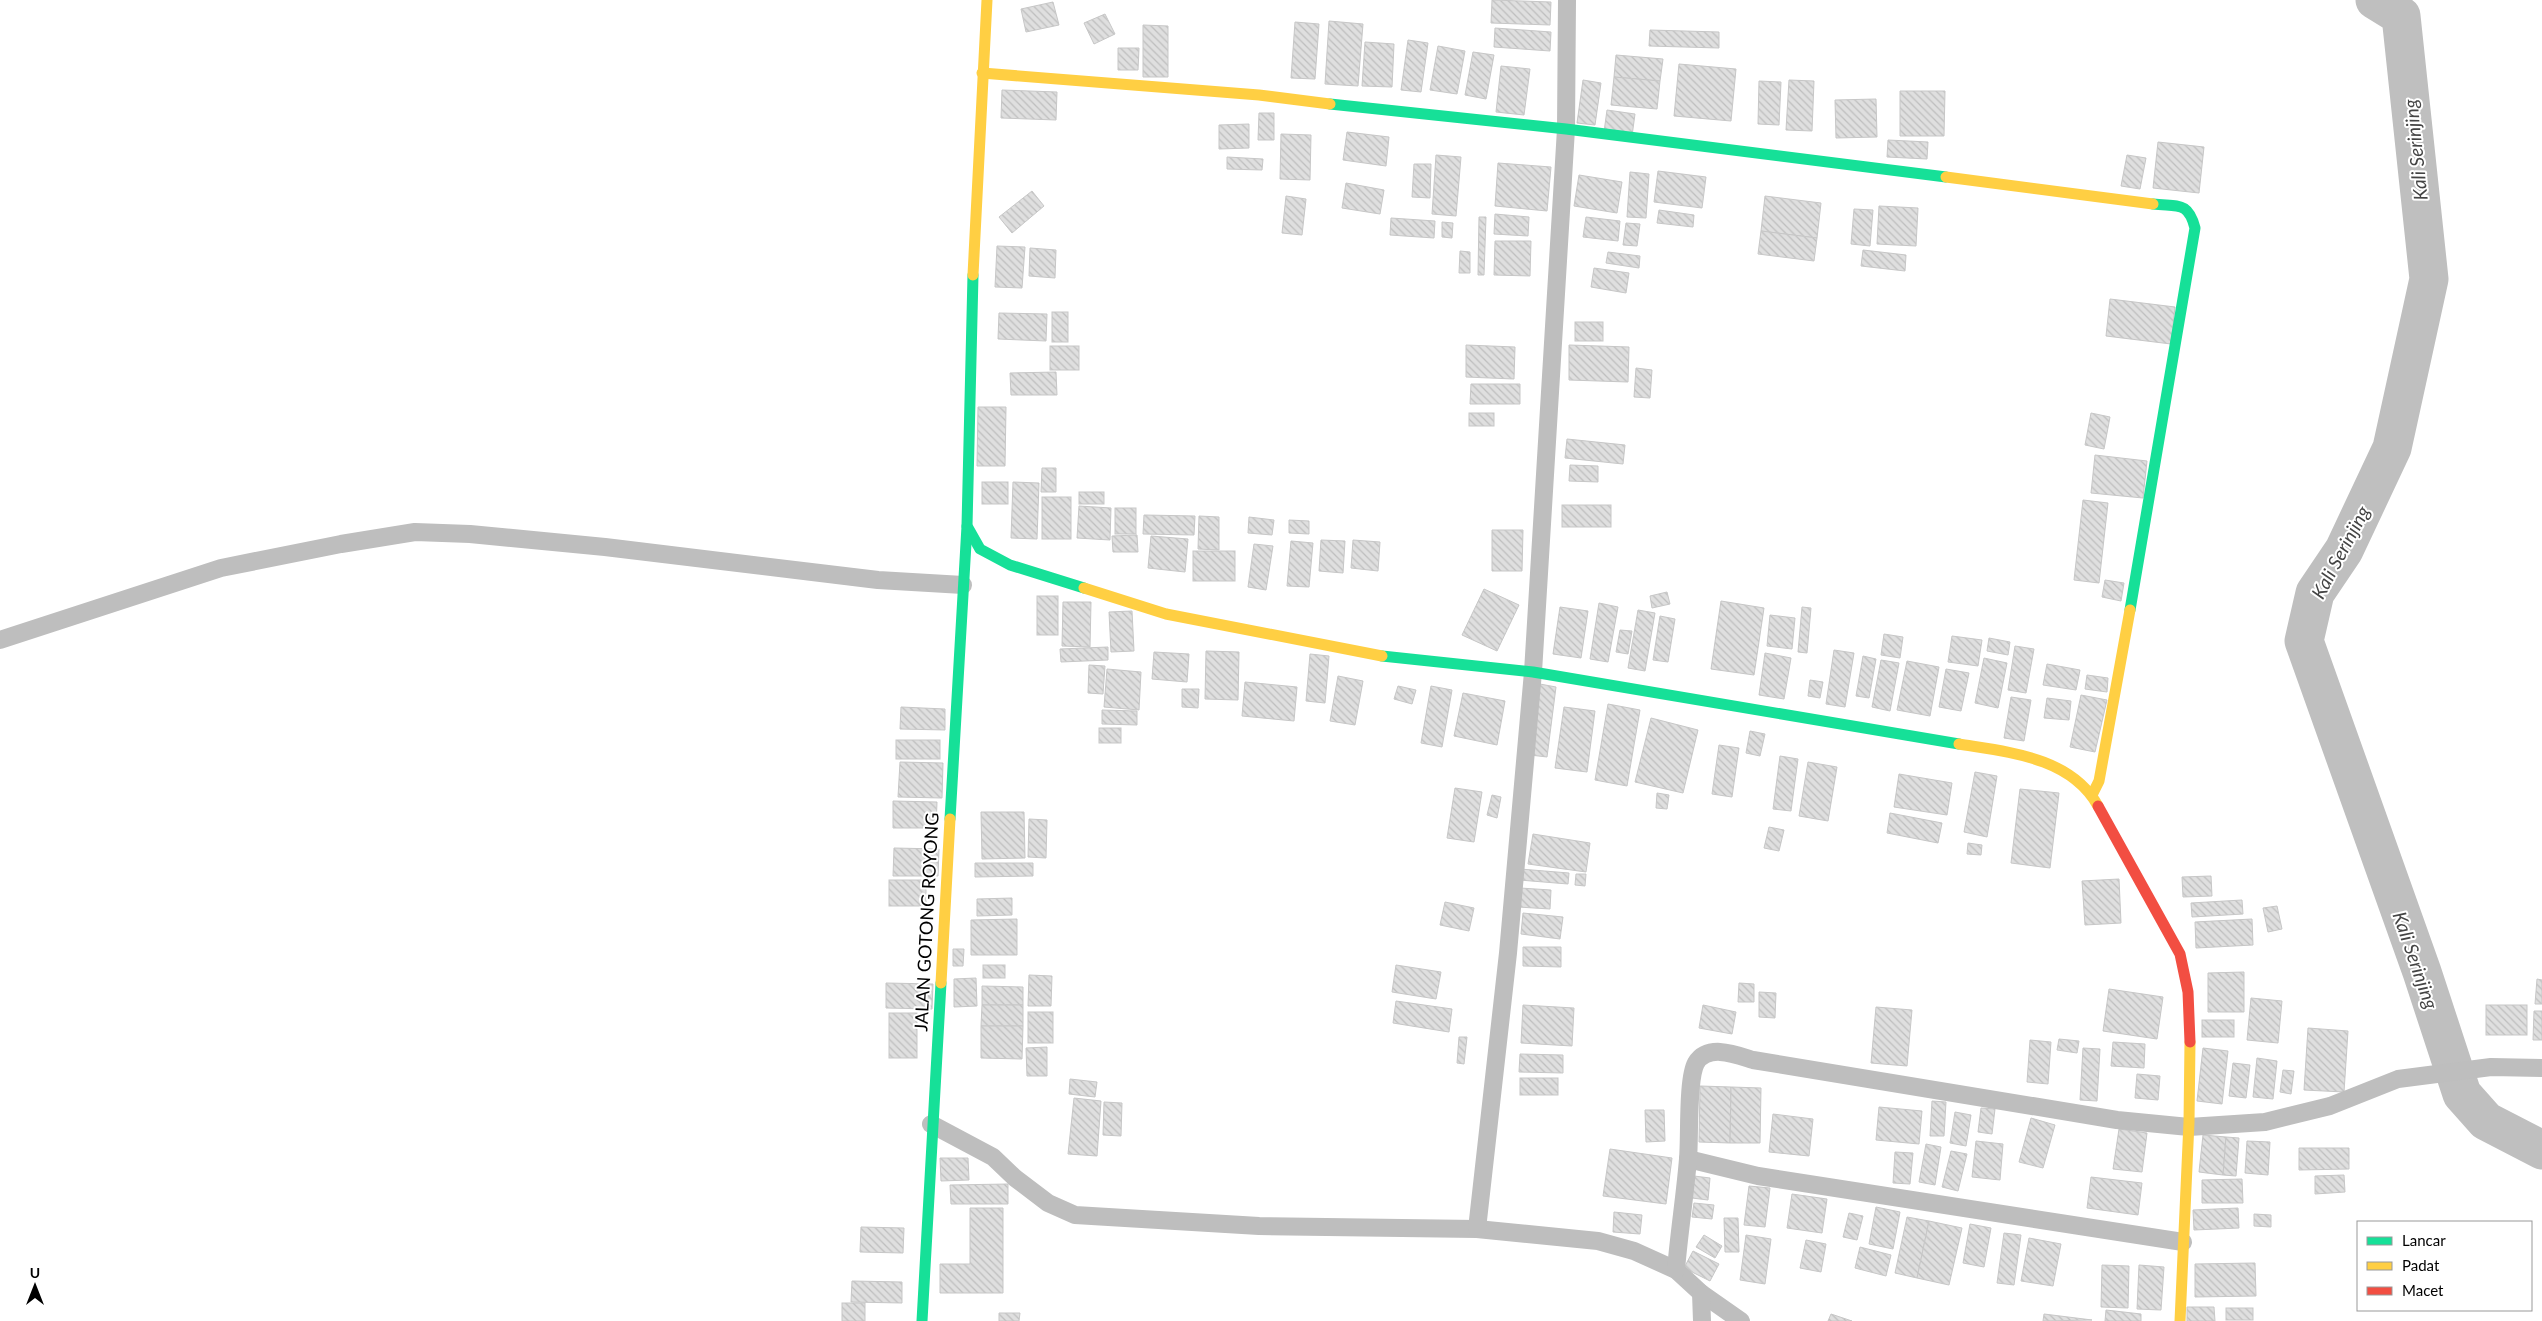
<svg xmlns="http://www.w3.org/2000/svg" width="2542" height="1321" font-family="Lato,sans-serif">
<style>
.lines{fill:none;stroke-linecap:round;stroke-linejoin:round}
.river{stroke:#bfbfbf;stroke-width:39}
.building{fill:url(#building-back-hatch);stroke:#c7c7c7}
.street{stroke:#bebebe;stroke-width:18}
.fast{stroke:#16e098;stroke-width:11}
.slow{stroke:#ffcf43;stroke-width:11}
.jam{stroke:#f24e42;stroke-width:11}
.labels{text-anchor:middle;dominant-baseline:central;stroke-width:4;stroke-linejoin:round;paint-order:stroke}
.street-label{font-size:18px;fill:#000;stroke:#fff}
.water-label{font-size:19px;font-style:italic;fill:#444;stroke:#fff}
</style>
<defs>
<pattern id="building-back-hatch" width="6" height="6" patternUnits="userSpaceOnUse" patternTransform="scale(1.25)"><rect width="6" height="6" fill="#dfdfdf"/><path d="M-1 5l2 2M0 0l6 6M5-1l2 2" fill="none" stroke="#bebebe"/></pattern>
</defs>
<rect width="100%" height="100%" fill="#fff"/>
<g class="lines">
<polyline class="river" points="2375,0 2401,16 2429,279 2392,448 2344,550 2315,593 2304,641 2422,972 2462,1094 2486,1121 2542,1150"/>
</g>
<g class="building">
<polygon points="1492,0 1551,2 1550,25 1491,23"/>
<polygon points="1053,2 1059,25 1026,32 1021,9"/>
<polygon points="1105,14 1115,34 1094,44 1084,23"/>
<polygon points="1329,21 1363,24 1358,86 1325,84"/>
<polygon points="1295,22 1319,24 1315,79 1291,78"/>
<polygon points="1143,25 1168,26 1168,77 1143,77"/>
<polygon points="1495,28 1551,32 1550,51 1494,47"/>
<polygon points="1650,30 1719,32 1719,48 1649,46"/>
<polygon points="1408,40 1428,43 1421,92 1401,90"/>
<polygon points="1365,42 1394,44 1392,87 1362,86"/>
<polygon points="1438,46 1465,51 1457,94 1430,90"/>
<polygon points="1118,48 1139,48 1138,70 1118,70"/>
<polygon points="1473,52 1494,55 1486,99 1465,95"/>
<polygon points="1616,55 1663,59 1660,81 1614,77"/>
<polygon points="1679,64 1736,69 1731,121 1674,116"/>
<polygon points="1501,66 1530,69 1524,115 1496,112"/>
<polygon points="1614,77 1660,81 1657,109 1611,105"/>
<polygon points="1583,80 1601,83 1595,125 1577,123"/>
<polygon points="1789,80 1814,81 1812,131 1786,130"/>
<polygon points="1759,81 1781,82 1779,125 1758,124"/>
<polygon points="1002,90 1057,92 1056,120 1001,118"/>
<polygon points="1900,91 1945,91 1944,136 1900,136"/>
<polygon points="1876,99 1877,137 1836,138 1835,100"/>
<polygon points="1607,110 1635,114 1632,136 1604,132"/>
<polygon points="1259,113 1274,113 1274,140 1258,140"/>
<polygon points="1249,124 1249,148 1219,149 1219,125"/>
<polygon points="1347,132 1389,137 1386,166 1343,160"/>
<polygon points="1281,134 1311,135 1310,180 1280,179"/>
<polygon points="1888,140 1928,142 1927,159 1887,157"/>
<polygon points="2158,142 2204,147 2199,193 2153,188"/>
<polygon points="1436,155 1461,157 1456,216 1432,214"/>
<polygon points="2127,155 2146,158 2140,189 2121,186"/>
<polygon points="1227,157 1263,159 1262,170 1227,169"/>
<polygon points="1498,163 1551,167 1547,211 1495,206"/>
<polygon points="1414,164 1431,164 1430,198 1412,197"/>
<polygon points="1658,171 1706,177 1702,208 1654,202"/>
<polygon points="1630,172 1649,174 1646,218 1627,217"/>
<polygon points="1579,175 1622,182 1617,213 1574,206"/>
<polygon points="1346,183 1384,190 1380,214 1342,208"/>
<polygon points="1032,191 1044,206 1012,233 999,217"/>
<polygon points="1286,196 1306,199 1302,235 1282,233"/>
<polygon points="1765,196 1821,203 1817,238 1761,231"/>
<polygon points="1879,206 1918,208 1916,246 1877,244"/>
<polygon points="1854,209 1873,210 1870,246 1851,244"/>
<polygon points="1659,210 1694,215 1693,227 1657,223"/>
<polygon points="1495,214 1529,217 1528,236 1494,234"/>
<polygon points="1479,217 1486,217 1484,275 1478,275"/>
<polygon points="1586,217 1620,221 1618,241 1583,237"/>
<polygon points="1391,218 1435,221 1434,238 1390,235"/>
<polygon points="1442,222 1453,223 1452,238 1442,237"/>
<polygon points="1626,223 1640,224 1637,246 1623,245"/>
<polygon points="1761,231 1817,238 1814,261 1758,254"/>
<polygon points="1495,241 1531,241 1530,276 1494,275"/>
<polygon points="997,246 1025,247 1022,288 995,287"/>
<polygon points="1030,248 1056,250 1055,278 1029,276"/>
<polygon points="1863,250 1906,255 1905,271 1861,266"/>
<polygon points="1460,251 1470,252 1470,273 1459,273"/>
<polygon points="1608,252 1640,256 1639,268 1606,263"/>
<polygon points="1594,268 1629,273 1626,293 1591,287"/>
<polygon points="2110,299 2175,307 2171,344 2106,336"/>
<rect x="1052" y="312" width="16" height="30"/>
<polygon points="999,313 1047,314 1046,341 998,339"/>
<rect x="1575" y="322" width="28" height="19"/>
<polygon points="1466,345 1515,347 1514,379 1466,377"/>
<polygon points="1569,345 1629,347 1628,382 1569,380"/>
<rect x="1050" y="346" width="29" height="24"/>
<polygon points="1636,368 1652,370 1650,398 1634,397"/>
<polygon points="1056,372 1057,395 1011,395 1010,373"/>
<polygon points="1471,384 1520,384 1520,404 1470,404"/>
<polygon points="978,407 1006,407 1005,466 977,466"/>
<rect x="1469" y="413" width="25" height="13"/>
<polygon points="2091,413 2110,417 2104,449 2085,445"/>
<polygon points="1567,439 1625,445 1623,464 1565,458"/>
<polygon points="2095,455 2147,461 2143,498 2091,493"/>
<polygon points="1570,465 1598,466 1598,482 1569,481"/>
<polygon points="1042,468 1056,468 1056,492 1041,492"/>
<rect x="982" y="482" width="26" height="22"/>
<polygon points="1013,482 1039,483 1037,539 1011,538"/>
<rect x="1079" y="492" width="25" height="12"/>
<rect x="1042" y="497" width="29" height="42"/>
<polygon points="2083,500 2108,503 2099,583 2074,580"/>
<rect x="1562" y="505" width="49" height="22"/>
<polygon points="1079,506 1111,508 1110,540 1077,538"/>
<rect x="1115" y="508" width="21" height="26"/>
<polygon points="1144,515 1195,516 1194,535 1143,534"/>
<polygon points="1199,516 1219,517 1219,550 1198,549"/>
<polygon points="1249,517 1274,520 1272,535 1248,533"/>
<polygon points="1289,520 1309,521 1309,534 1289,533"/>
<polygon points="1492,530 1523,530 1522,571 1492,571"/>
<polygon points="1137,535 1138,552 1113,552 1112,536"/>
<polygon points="1151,536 1188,539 1185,572 1148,568"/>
<polygon points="1321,540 1345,541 1343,573 1319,571"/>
<polygon points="1353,540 1380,542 1378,571 1351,568"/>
<polygon points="1291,541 1313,543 1309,587 1287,586"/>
<polygon points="1254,544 1273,546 1266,590 1248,587"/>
<rect x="1193" y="551" width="42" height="30"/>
<polygon points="2105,580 2124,583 2121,601 2102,597"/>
<polygon points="1484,589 1519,605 1497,651 1462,635"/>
<polygon points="1667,592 1670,604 1652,608 1650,596"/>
<rect x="1037" y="596" width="21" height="39"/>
<polygon points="1721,601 1764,608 1754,675 1711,669"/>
<polygon points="1063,602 1091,602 1090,647 1062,646"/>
<polygon points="1599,603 1618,607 1608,662 1590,659"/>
<polygon points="1560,607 1588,611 1581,658 1553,654"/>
<polygon points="1802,607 1811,608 1807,653 1798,652"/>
<polygon points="1638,610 1655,613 1645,671 1628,668"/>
<polygon points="1132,611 1134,651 1111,652 1109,612"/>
<polygon points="1770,615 1795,618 1792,649 1767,646"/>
<polygon points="1660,616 1675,619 1668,662 1653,660"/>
<polygon points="1620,630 1632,631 1628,654 1616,652"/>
<polygon points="1884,634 1903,637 1900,658 1881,655"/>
<polygon points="1952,636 1982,640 1978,666 1948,662"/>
<polygon points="1989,638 2010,642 2008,655 1987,651"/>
<polygon points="2015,646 2034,649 2026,693 2008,690"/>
<polygon points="1108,647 1108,660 1061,662 1060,649"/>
<polygon points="1834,650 1854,653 1845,707 1826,704"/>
<polygon points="1206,651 1239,652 1238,700 1205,699"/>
<polygon points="1154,652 1189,654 1187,682 1152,679"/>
<polygon points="1765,653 1791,658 1784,699 1759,695"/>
<polygon points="1310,654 1329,656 1325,703 1306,701"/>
<polygon points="1863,656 1876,659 1869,698 1856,696"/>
<polygon points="1984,658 2007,663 1998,708 1975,703"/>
<polygon points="1881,660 1899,663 1890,711 1872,707"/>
<polygon points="1907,661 1939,667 1930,716 1897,710"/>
<polygon points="2047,664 2080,670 2076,690 2043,685"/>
<polygon points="1089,665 1105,666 1103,694 1088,693"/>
<polygon points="1107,669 1141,672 1139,710 1104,707"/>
<polygon points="1946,669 1969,673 1961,711 1939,707"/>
<polygon points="2087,675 2108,678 2107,692 2085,689"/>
<polygon points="1338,676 1363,681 1355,725 1330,721"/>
<polygon points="1810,680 1823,682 1820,698 1808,696"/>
<polygon points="1245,682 1297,687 1294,721 1242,716"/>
<polygon points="1540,684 1556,687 1547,757 1530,755"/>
<polygon points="1398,686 1416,690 1412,704 1394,699"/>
<polygon points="1431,686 1452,690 1442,747 1421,743"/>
<polygon points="1182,689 1199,689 1198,708 1182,707"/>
<polygon points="1463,693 1505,701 1497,745 1454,736"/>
<polygon points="2081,695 2107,700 2095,752 2070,747"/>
<polygon points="2011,697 2031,700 2024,741 2004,738"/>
<polygon points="2047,698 2071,701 2069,720 2044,718"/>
<polygon points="1608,704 1640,710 1627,786 1595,780"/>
<polygon points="901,707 945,709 945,730 900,729"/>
<polygon points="1564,707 1595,711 1587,772 1555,768"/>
<polygon points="1102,710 1137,711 1137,725 1102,724"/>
<polygon points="1651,718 1698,730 1683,793 1635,782"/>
<rect x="1099" y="728" width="22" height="15"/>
<polygon points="1750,731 1765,734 1760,756 1746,753"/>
<rect x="896" y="740" width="44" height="19"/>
<polygon points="1719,745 1739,748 1732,797 1712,794"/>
<polygon points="1780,756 1798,759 1791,811 1773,809"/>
<polygon points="900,762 943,763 942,798 898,797"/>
<polygon points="1808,762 1837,767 1828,821 1799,816"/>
<polygon points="1975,772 1997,776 1987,837 1964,832"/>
<polygon points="1899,774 1952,783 1947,815 1894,807"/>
<polygon points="1455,788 1482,792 1474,842 1447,838"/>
<polygon points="2020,789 2059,793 2050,868 2011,863"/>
<polygon points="1657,793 1669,795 1667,809 1656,808"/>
<polygon points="1492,795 1501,797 1497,818 1487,815"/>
<polygon points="893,801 937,802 936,828 893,828"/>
<polygon points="981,812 1024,812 1025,858 982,859"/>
<polygon points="1890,813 1942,823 1938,843 1887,833"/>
<polygon points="1029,819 1047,820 1046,858 1028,857"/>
<polygon points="1769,827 1784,830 1779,851 1764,848"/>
<polygon points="1533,834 1590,843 1586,872 1528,864"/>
<polygon points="1968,843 1982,845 1981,855 1967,854"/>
<polygon points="894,848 939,849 938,876 893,876"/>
<polygon points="975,863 1033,863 1033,876 975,877"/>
<polygon points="1520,869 1569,873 1568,884 1519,880"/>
<polygon points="1576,874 1586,874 1585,886 1575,885"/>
<polygon points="2211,876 2212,896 2183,897 2182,877"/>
<polygon points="2119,879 2121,923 2085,925 2082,881"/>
<rect x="889" y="880" width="37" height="26"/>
<polygon points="1520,888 1551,890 1550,909 1518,907"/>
<polygon points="1012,898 1012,915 977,916 977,899"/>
<polygon points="2242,900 2243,914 2192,917 2191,903"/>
<polygon points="1445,902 1474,908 1469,931 1440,925"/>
<polygon points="2277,906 2282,929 2268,932 2263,908"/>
<polygon points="1523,913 1563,917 1560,939 1521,934"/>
<polygon points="1017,919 1017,955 971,955 971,920"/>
<polygon points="2252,919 2253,945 2196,948 2195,922"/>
<polygon points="1523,947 1561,947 1561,967 1523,966"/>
<polygon points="953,949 964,949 963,966 953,966"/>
<rect x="983" y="965" width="22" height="13"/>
<polygon points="1396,965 1441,972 1436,999 1392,992"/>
<polygon points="2244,972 2244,1012 2208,1012 2208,973"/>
<polygon points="1029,975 1052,976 1051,1006 1028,1006"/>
<polygon points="976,978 977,1006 954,1007 954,979"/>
<polygon points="2537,979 2542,980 2542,1004 2535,1004"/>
<polygon points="886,983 933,984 932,1009 886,1008"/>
<polygon points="1739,983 1754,984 1754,1002 1738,1002"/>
<polygon points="982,986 1023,987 1023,1005 982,1005"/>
<polygon points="2109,989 2163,997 2157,1039 2103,1031"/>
<polygon points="1759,992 1776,993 1775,1018 1759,1017"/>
<polygon points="2251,998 2282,1001 2278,1043 2247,1040"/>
<polygon points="1396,1001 1452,1009 1449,1032 1393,1023"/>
<polygon points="982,1005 1023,1005 1023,1026 981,1026"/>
<polygon points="1523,1005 1574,1008 1572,1046 1521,1043"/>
<polygon points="1703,1005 1736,1012 1732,1034 1699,1028"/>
<rect x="2486" y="1005" width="41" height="30"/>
<polygon points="1876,1007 1912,1010 1907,1066 1871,1063"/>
<polygon points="2534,1011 2542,1011 2542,1040 2533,1040"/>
<rect x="1028" y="1012" width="25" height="31"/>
<rect x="889" y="1013" width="28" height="45"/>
<rect x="2202" y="1020" width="32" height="17"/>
<polygon points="981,1026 1023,1026 1022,1059 981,1058"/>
<polygon points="2308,1028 2348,1031 2344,1092 2304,1090"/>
<polygon points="1459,1037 1467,1037 1464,1064 1457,1063"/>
<polygon points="2059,1039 2079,1041 2077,1053 2057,1050"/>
<polygon points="2030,1040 2051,1042 2048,1084 2027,1082"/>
<polygon points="2113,1042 2145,1044 2144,1068 2111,1066"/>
<polygon points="1047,1047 1047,1076 1027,1076 1026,1048"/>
<polygon points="2083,1048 2100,1049 2097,1101 2080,1100"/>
<polygon points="2203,1048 2228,1051 2222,1104 2197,1101"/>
<polygon points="1520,1054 1563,1055 1563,1073 1519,1072"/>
<polygon points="2257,1058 2277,1061 2273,1099 2253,1097"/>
<polygon points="2233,1063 2250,1065 2246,1098 2229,1096"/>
<polygon points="2283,1070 2294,1071 2291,1094 2280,1092"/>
<polygon points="2137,1074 2160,1076 2158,1100 2135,1098"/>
<rect x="1520" y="1078" width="38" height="17"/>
<polygon points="1070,1079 1097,1082 1095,1097 1069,1094"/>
<polygon points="1700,1086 1731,1087 1730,1143 1699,1142"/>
<polygon points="1731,1087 1761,1088 1760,1143 1730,1143"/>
<polygon points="1074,1098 1101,1101 1097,1156 1068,1154"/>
<polygon points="1932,1101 1946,1102 1944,1136 1930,1136"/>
<polygon points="1104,1102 1122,1103 1121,1136 1103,1135"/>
<polygon points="1879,1107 1922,1111 1919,1144 1876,1140"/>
<polygon points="1981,1108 1995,1109 1992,1134 1978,1132"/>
<polygon points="1645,1110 1664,1110 1665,1141 1646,1142"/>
<polygon points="1955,1112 1971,1115 1966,1146 1950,1143"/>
<polygon points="1773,1114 1813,1119 1809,1156 1769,1152"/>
<polygon points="2031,1118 2055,1125 2043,1168 2019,1162"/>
<polygon points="2119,1129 2147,1133 2142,1172 2113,1169"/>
<polygon points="2203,1135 2226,1137 2223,1175 2199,1172"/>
<polygon points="2226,1137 2239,1138 2236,1176 2223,1175"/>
<polygon points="1976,1141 2003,1144 2000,1180 1972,1177"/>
<polygon points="2247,1141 2270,1142 2268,1175 2245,1173"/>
<polygon points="1926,1144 1941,1147 1935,1185 1919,1182"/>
<polygon points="2299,1148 2349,1148 2349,1169 2299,1170"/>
<polygon points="1610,1149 1672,1158 1666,1204 1603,1196"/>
<polygon points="1951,1151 1967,1154 1958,1191 1942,1187"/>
<polygon points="1895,1152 1913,1153 1910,1184 1893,1183"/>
<polygon points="940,1158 968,1158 969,1180 941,1181"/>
<polygon points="2344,1175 2345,1192 2315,1194 2315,1176"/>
<polygon points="1694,1176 1710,1178 1708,1200 1692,1198"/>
<polygon points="2091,1177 2142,1183 2138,1215 2087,1208"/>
<polygon points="2242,1179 2243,1203 2202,1203 2202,1180"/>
<polygon points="1008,1184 1008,1204 951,1204 950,1185"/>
<polygon points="1749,1186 1770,1188 1765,1227 1744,1225"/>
<polygon points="1792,1194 1827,1199 1822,1233 1787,1228"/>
<polygon points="1694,1203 1714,1205 1712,1219 1692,1217"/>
<polygon points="1876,1207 1900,1212 1893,1249 1869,1244"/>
<polygon points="970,1208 1003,1208 1003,1293 940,1293 940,1264 970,1264"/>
<polygon points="2238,1208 2239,1228 2194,1230 2193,1210"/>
<polygon points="1614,1212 1642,1215 1640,1234 1613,1232"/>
<polygon points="1849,1213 1863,1216 1857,1240 1843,1237"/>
<polygon points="2254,1214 2271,1215 2271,1227 2254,1226"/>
<polygon points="1907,1217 1929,1221 1917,1278 1895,1273"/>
<polygon points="1724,1218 1738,1218 1739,1252 1725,1252"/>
<polygon points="1929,1221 1962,1228 1949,1285 1917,1278"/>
<polygon points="1970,1224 1991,1228 1984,1267 1963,1263"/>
<polygon points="861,1227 904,1228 903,1253 860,1252"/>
<polygon points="2004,1233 2021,1235 2014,1285 1997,1283"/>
<polygon points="1704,1235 1722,1246 1715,1258 1696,1247"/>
<polygon points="1746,1235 1771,1239 1765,1284 1740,1280"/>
<polygon points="2029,1238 2061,1244 2053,1286 2021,1281"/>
<polygon points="1806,1240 1826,1244 1821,1272 1800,1268"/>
<polygon points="1860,1247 1891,1255 1886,1276 1855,1268"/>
<polygon points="1693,1251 1719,1264 1710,1281 1684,1268"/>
<polygon points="2255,1263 2256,1296 2195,1297 2195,1264"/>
<polygon points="2102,1265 2129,1266 2128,1308 2101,1307"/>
<polygon points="2139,1265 2164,1267 2161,1310 2137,1309"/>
<polygon points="852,1281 902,1282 902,1303 851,1302"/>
<rect x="842" y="1303" width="23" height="18"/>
<polygon points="2187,1307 2214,1307 2215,1321 2187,1321"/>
<rect x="2226" y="1308" width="27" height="12"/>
<polygon points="2106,1310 2141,1314 2141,1321 2105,1321"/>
<polygon points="999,1313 1020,1313 1019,1321 999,1321"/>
<polygon points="1831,1314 1852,1321 1828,1321"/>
<polygon points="2044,1314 2092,1320 2043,1321"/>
</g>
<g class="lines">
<g class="street">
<polyline points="0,640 221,568 341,544 415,532 470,534 605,547 878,580 963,585"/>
<polyline points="931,1124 993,1157 1015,1178 1048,1203 1075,1215 1259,1226 1477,1229 1598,1241 1634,1251 1676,1270 1701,1293 1741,1321"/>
<polyline points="1688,1159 1758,1176 2183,1242"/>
<polyline points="1477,1229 1508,953 1533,672 1566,129 1567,0"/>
<path d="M1676,1270C1679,1233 1685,1196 1688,1159C1690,1138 1687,1079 1696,1063C1708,1043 1737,1055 1753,1060L2117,1120L2189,1127L2265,1122L2330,1106L2398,1079L2491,1067L2542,1068"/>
<polyline points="1701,1293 1702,1321"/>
</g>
<g class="fast">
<polyline points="1330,104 1566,129 1946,177"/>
<polyline points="973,275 967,526 980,549 1010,565 1084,588"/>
<path d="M2130,610L2195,228C2188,201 2178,207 2153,204"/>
<polyline points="1382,656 1533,672 1959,744"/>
<polyline points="950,819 967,526"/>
<polyline points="922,1321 941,983"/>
</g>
<g class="slow">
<polyline points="982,73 1259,95 1330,104"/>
<polyline points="1946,177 2153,204"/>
<polyline points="973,275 987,0"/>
<polyline points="1084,588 1166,614 1382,656"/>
<path d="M1959,744C2008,752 2071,757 2098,806"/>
<polyline points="2092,795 2099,781 2130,610"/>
<polyline points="941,983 950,819"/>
<polyline points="2180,1321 2189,1122 2190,1042"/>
</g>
<polyline class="jam" points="2098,806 2180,954 2188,992 2190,1042"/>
</g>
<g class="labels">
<g class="street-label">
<text transform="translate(926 922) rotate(-87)">JALAN GOTONG ROYONG</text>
</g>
<g class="water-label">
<text transform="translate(2415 150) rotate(-96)">Kali Serinjing</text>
<text transform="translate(2340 552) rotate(-62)">Kali Serinjing</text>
<text transform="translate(2416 960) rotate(71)">Kali Serinjing</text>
</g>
</g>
<rect x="2357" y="1221" width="175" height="90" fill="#ffffff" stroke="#999999"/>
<rect x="2367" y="1237" width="25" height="8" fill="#16e098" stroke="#999999"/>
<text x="2402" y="1246" font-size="15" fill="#000000">Lancar</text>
<rect x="2367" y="1262" width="25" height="8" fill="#ffcf43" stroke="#999999"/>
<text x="2402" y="1271" font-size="15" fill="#000000">Padat</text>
<rect x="2367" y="1287" width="25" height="8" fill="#f24e42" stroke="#999999"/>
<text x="2402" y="1296" font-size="15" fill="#000000">Macet</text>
<g transform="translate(35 1286)" stroke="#ffffff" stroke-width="4" paint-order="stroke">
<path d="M0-4L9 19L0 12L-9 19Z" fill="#000000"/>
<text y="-8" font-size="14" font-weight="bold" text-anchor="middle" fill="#000000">U</text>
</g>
</svg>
